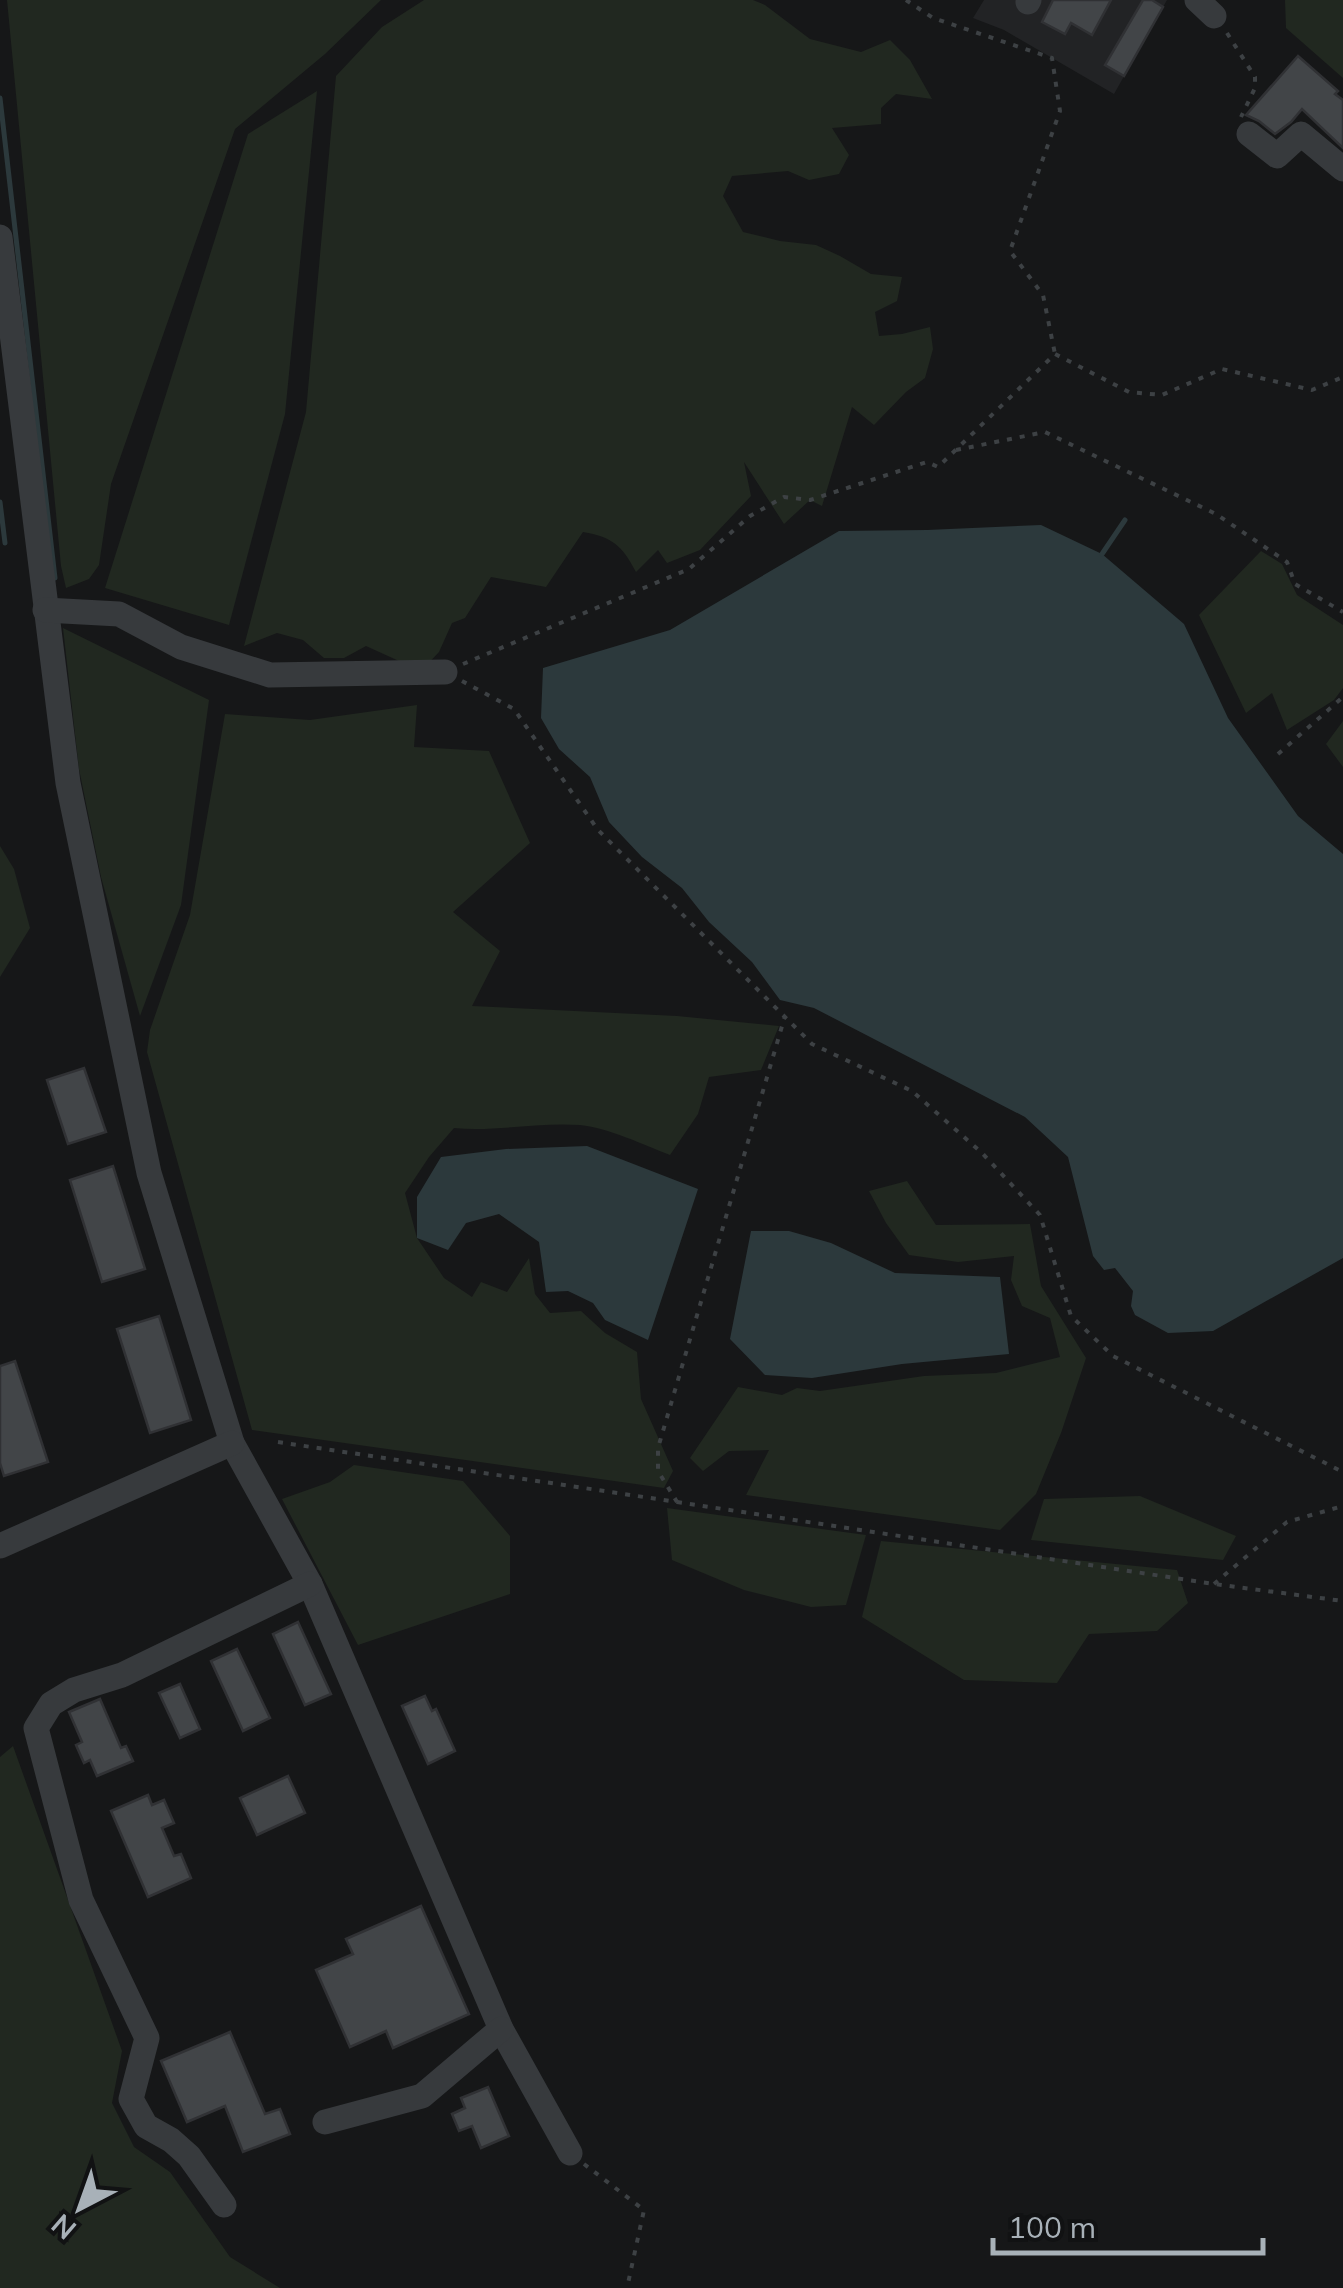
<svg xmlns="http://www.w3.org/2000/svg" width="1343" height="2288" font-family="Mulish,sans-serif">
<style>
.built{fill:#222325}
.green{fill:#212820}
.water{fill:#2c393c}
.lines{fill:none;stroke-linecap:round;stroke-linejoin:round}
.stream{stroke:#2c393c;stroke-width:5}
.building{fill:#424548;stroke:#303134;stroke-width:2.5}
.path{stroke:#3d4144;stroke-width:4;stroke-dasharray:5 8;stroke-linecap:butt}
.minor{stroke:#373a3d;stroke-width:25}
</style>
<rect width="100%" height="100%" fill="#161718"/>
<polygon class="built" points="984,0 1167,0 1114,94 1004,30 973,18"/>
<g class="green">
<polygon points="7,0 381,0 325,54 235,129 111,484 99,565 89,579 66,588 61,566"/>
<path d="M424,0H753L765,5L810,39L861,52L890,40L910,60L932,99L896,94L881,108V124L832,128L849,155L839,174L809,180L788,171L732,176L723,196L743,232L780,241L816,245L840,256L871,274L902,277L897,301L875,312L879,336L902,334L930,327L933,349L925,378L906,392L874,425L852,407L822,506L810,500L784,524L744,462L751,496L700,550L667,563L658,550L636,572C622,545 612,537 583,532L546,587L491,577L465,618L452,623L439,652L421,671L366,646L344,658H324L303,640L277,633L244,646L306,412L336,76L382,27Z"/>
<polygon points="1285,0 1343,0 1343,78 1286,28"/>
<polygon points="317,91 285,414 229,625 105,588 248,134"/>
<polygon points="1261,551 1282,564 1297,595 1343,625 1343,688 1334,700 1287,730 1272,693 1246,713 1199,615"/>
<polygon points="63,628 209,700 181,905 140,1016 101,877 79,769"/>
<path d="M417,705L414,747L489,751L530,843L453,912L500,951L472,1006L677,1016L779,1026L761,1070L709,1077L698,1114L670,1155C644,1145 609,1128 580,1125C538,1122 496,1132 454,1128L429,1157L405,1193L417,1238L444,1278L472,1297L481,1282L507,1292L529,1258L535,1294L550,1313L581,1311L605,1333L637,1352L641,1399L673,1471L664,1488L252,1430L147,1052L150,1030L190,915L225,714L310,720Z"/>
<polygon points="1343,721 1343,767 1326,744"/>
<polygon points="0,846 14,869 30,928 0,977"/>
<polygon points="907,1181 936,1225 1030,1224 1041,1286 1086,1358 1061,1433 1036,1494 1000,1530 746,1495 769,1450 729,1451 703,1471 690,1458 738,1387 782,1395 797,1388 820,1391 924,1376 996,1373 1060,1357 1050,1318 1022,1306 1011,1280 1014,1256 958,1262 909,1255 886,1223 869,1191"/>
<polygon points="354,1465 463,1481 510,1536 510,1594 358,1645 282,1499 330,1482"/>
<polygon points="1140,1496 1236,1536 1223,1560 1031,1540 1044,1499"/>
<polygon points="667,1508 866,1535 846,1605 811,1607 744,1590 672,1560"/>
<polygon points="881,1541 1177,1570 1188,1603 1157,1631 1089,1634 1057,1683 964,1680 862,1617"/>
<polygon points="13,1746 122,2051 112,2103 134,2147 170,2172 230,2257 280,2288 0,2288 0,1757"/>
</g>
<g class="water">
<polygon points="1041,525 1102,554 1184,624 1228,718 1298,816 1343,854 1343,1258 1213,1331 1168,1333 1135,1315 1131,1306 1133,1291 1115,1268 1104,1270 1093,1256 1068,1157 1025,1117 814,1008 780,1000 752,962 709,922 682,888 642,857 609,822 590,777 559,749 541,718 543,668 670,630 839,531 927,530"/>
<polygon points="587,1146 698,1189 648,1340 605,1320 593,1303 568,1291 546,1292 539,1242 499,1214 466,1223 448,1250 417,1238 417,1197 441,1157 506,1149"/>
<polygon points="751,1231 789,1231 831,1243 895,1273 1000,1277 1009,1354 902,1364 812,1378 765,1375 730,1339"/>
</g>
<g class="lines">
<g class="stream">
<polyline points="0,98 55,578"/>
<polyline points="0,502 5,543"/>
<polyline points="1102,554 1125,520"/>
</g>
</g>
<g class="building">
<polygon points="1053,0 1111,0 1092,35 1071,23 1065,34 1042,22"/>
<polygon points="1143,0 1152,0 1163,7 1124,76 1105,65"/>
<polygon points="1298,56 1338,91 1335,94 1343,100 1343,148 1302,109 1291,122 1275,134 1259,121 1246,115"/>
<polygon points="84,1068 106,1132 68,1144 47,1080"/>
<polygon points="113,1166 145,1269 102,1282 70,1180"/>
<polygon points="159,1316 191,1420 150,1433 117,1329"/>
<polygon points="15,1361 48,1462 4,1476 0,1463 0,1366"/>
<polygon points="298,1622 331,1694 305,1705 273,1634"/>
<polygon points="237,1649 270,1718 243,1731 211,1661"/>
<polygon points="180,1684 200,1729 180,1738 159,1693"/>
<polygon points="425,1696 432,1711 436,1709 455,1751 428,1764 402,1706"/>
<polygon points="100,1699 121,1748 126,1746 133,1761 97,1776 90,1760 84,1763 76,1745 82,1742 69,1712"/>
<polygon points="288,1776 305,1813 257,1835 240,1798"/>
<polygon points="148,1795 152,1805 164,1800 174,1823 162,1828 174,1856 181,1854 191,1878 148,1897 111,1811"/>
<polygon points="421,1906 469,2014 393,2048 386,2031 350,2047 316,1970 353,1954 346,1939"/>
<polygon points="230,2032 265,2114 280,2109 290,2134 243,2152 225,2106 187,2122 161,2061"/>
<polygon points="488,2087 509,2136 481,2148 472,2126 459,2131 452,2114 465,2108 461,2098"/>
</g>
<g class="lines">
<g class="path">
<polyline points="906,0 933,18 1052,58 1060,111 1010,251 1043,295 1055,354"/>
<polyline points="1227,33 1255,77 1255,88 1241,117"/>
<polyline points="956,450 1045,432 1216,514 1287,562 1295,584 1343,612"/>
<polyline points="463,664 689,569 750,516 784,497 810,500 927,462 938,467 1055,354 1129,392 1162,395 1222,369 1312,390 1343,377"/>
<polyline points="462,681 514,709 598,830 812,1044 912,1091 982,1153 1040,1215 1071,1316 1113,1356 1343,1472"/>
<polyline points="1278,754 1343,697"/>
<polyline points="278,1442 677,1502 658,1471 658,1448 785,1016"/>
<polyline points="677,1502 1214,1584 1343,1601"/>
<polyline points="1214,1584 1287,1522 1343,1506"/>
<polyline points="584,2164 644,2210 627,2288"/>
</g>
<g class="minor">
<polyline points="1197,0 1214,16"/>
<polyline points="1028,2 1029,0"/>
<polyline points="1249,134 1277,156 1301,134 1343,169"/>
<polyline points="0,237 68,783 149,1173 232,1443 310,1584 501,2029 570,2153"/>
<polyline points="45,610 119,614 181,647 270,675 445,672"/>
<polyline points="0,1546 232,1443"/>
<polyline points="325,2122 422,2096 501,2029"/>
<polyline points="224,2205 189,2156 171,2140 146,2126 131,2099 147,2038 81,1900 36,1728 51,1704 74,1690 122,1675 310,1584"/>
</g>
</g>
<g transform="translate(80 2208) rotate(221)" stroke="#111213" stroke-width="8" paint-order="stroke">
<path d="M0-8L18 38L0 25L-18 38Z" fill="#a8b1b8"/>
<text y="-15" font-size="28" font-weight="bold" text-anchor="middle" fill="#a8b1b8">N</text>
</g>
<path d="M993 2238v15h270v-15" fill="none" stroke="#a8b1b8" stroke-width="5"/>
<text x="1008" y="2238" font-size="30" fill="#a8b1b8" stroke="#111213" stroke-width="8" paint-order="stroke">100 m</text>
</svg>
